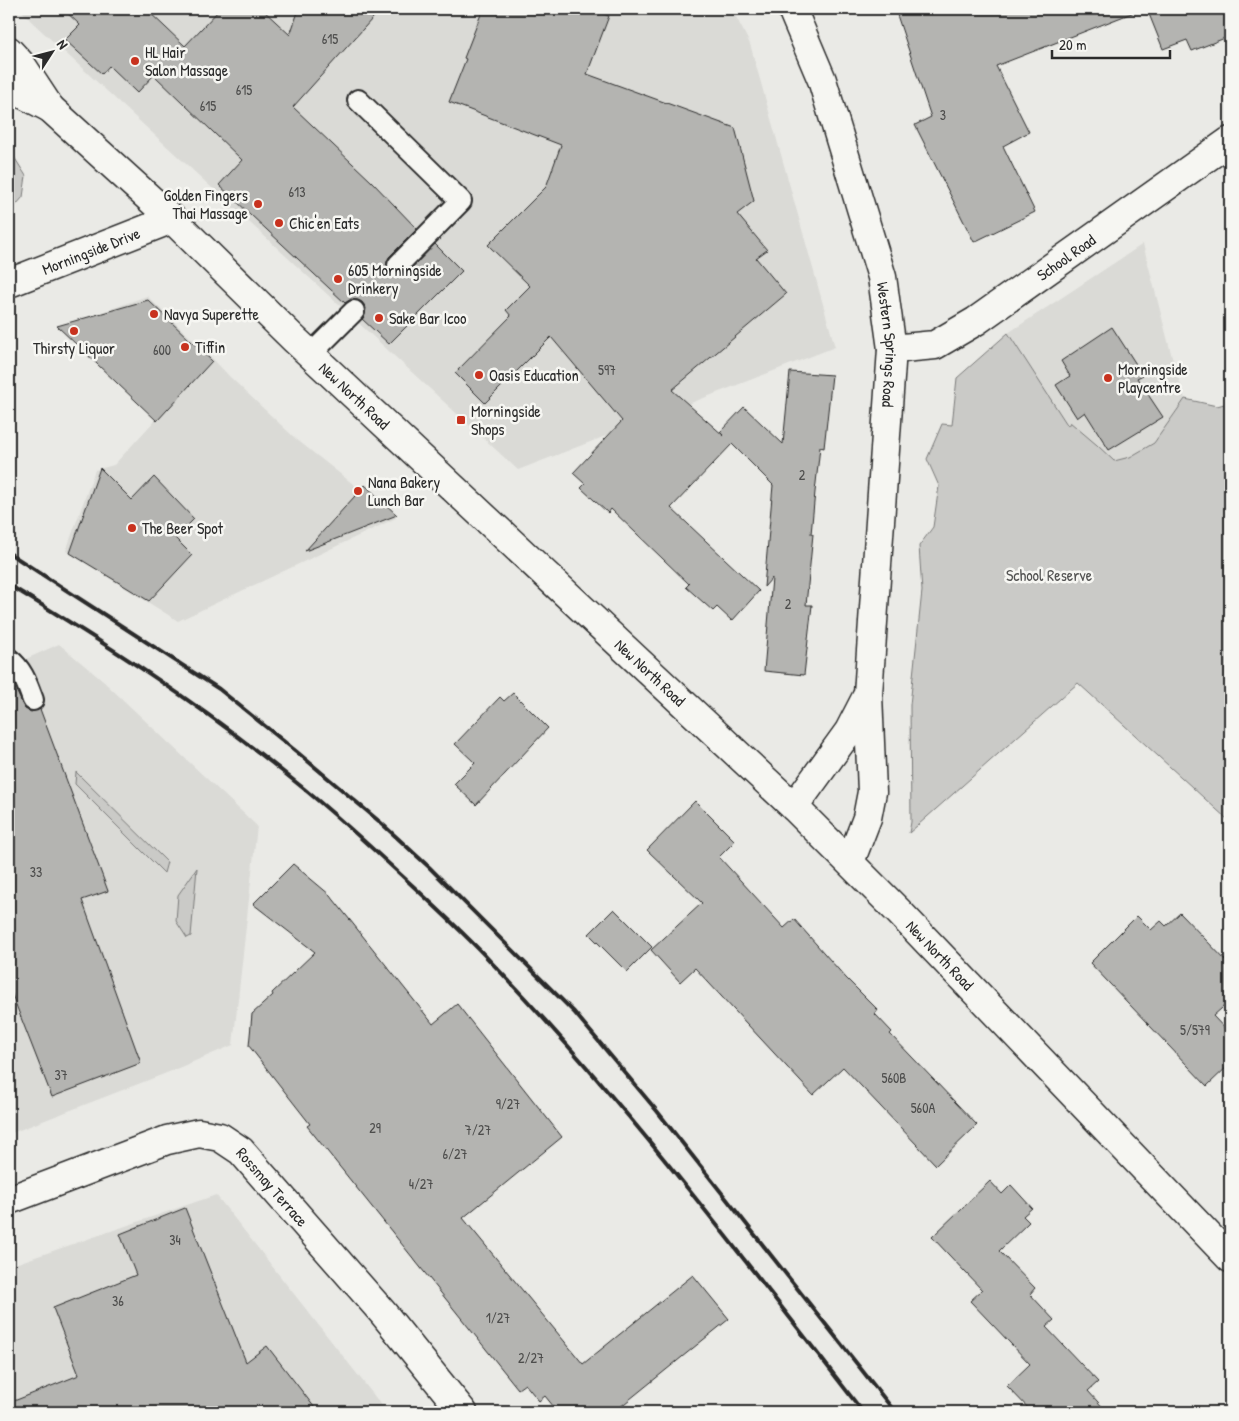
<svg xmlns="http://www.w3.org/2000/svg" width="1239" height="1421" font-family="'Patrick Hand',sans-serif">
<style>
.built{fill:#dadad6}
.green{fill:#cacac7;stroke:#7a7a79}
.building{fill:#b4b4b1;stroke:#2b2b2b}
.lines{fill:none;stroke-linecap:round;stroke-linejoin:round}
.service-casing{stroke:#2b2b2b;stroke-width:24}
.minor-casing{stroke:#2b2b2b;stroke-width:31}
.tertiary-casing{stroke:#2b2b2b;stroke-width:31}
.secondary-casing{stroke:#2b2b2b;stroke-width:31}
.service{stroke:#f6f6f2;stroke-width:20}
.minor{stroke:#f6f6f2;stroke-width:28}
.tertiary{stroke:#f6f6f2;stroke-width:28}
.secondary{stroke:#f6f6f2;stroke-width:28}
.rail{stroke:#2b2b2b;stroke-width:4}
.poi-dot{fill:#c8321e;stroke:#f6f6f2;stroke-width:2}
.labels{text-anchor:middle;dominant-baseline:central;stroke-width:5;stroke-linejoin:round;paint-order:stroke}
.number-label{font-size:14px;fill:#4d4d4c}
.poi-label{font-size:16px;fill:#2b2b2b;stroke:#f6f6f2;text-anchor:start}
.street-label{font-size:16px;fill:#2b2b2b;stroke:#f6f6f2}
.park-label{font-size:16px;fill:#535352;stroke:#f6f6f2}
</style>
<rect width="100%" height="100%" fill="#eaeae6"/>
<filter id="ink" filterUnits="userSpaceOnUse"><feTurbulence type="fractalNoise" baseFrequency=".02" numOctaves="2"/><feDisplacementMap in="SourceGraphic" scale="10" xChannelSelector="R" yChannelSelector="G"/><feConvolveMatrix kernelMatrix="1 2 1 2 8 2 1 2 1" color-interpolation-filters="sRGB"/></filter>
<g filter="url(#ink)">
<g class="built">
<polygon points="20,9 732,9 750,44 835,347 518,470 32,22"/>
<polygon points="1143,244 1172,357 1185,399 1154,443 1099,475 1008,333"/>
<polygon points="147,296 214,360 230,377 296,439 396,518 178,621 66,551 95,470 114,465 156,419 58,328"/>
<polygon points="9,642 26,659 59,644 103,681 257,826 233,1045 164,1074 9,1134"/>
<polygon points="216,1195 387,1412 9,1412 9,1266"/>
</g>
<g class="green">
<polygon points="9,149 26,176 23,197 9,213"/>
<polygon points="1008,333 1068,426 1070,422 1097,445 1114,461 1130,457 1154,443 1185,399 1217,406 1228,403 1230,404 1230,816 1227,819 1078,683 909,833 911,822 910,705 922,591 919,546 933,527 939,486 927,459 942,424 952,425 957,378"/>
<polygon points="76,772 167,862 164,873 75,784"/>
<polygon points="197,868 191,936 187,938 176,921 178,895"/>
</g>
<g class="building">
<polygon points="63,9 146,9 185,46 220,9 262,9 290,35 299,9 381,9 293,107 372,182 417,229 389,257 387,262 386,268 390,274 395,276 401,277 406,274 435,244 462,271 389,344 362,319 365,315 366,308 362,302 358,300 351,299 345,303 219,185 242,160 154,75 137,93 109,66 102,74 65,40 80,25"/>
<polygon points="483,9 590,9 609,16 587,74 735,128 754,201 737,214 767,250 756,258 786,294 672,390 724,436 720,432 744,407 783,444 790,372 832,375 824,448 820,447 815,492 811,534 813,534 806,605 812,605 804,675 764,671 772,578 764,587 773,485 732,444 671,508 759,591 732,621 717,607 713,611 686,587 689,584 611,509 608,513 581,488 585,484 573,473 622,421 551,337 485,403 455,373 511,316 506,310 530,286 488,245 546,187 561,145 449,102 466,59 464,58"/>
<polygon points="895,9 1137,9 1137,11 996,66 1029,132 1003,146 1035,212 974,242 915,125 931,117"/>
<polygon points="1147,9 1230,9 1230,36 1192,51 1187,40 1163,49"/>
<polygon points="148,300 212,361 157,421 57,326"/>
<polygon points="1112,327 1143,375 1137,378 1163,417 1109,450 1085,412 1077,418 1056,385 1070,376 1061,361"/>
<polygon points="100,468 132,500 154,477 194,519 175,538 192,555 149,601 70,553"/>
<polygon points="365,485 397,515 305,551"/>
<polygon points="9,676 25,709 31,712 40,709 108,891 82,900 141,1063 52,1097 9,987"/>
<polygon points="513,693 548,728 476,805 454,784 475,763 455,744 500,697 504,701"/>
<polygon points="695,801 735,841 719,857 784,928 794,919 846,978 878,1010 875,1014 892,1032 890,1034 977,1125 936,1165 843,1067 813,1095 695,968 680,982 651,950 702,903 647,850"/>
<polygon points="293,864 330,895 433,1024 457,1004 562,1137 463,1218 583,1364 693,1275 729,1319 614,1412 558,1412 545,1396 539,1401 525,1384 518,1389 307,1126 310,1124 249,1046 252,1014 273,995 272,993 315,952 253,904"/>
<polygon points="614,909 652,947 627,972 589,934"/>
<polygon points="1180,913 1230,965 1230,1001 1213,1016 1230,1034 1230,1064 1207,1086 1090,963 1137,916 1151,930 1161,921 1166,926"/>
<polygon points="990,1181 1002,1194 1011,1185 1032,1208 1023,1216 1029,1222 999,1251 1035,1288 1030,1294 1054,1320 1046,1327 1098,1382 1088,1391 1107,1412 1032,1412 1007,1386 1030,1364 970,1301 982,1290 932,1237"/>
<polygon points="185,1208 246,1362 267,1346 318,1412 9,1412 9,1403 79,1375 53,1308 136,1275 120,1234"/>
</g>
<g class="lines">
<g class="service-casing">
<g id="service">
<polyline points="358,100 461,201 398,265"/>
<polyline points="310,355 354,311"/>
<path d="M9,659C23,670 27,684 33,700"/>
</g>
</g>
<g class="minor-casing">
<g id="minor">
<path id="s1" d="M892,349L935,345L976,321L1230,141"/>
<path id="s2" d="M9,1200L167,1140L199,1133L220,1137L241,1151L383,1313L463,1412"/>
</g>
</g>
<g class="tertiary-casing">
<g id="tertiary">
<path id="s3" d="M792,9L822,80L882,277L892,349L868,694L872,792L867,818L850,862"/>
<polyline points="794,807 849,731 867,696"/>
</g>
</g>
<g class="secondary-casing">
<g id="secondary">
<polyline points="9,51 21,64 50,108"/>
<path id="s4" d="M9,87L50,108L172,219L294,339L794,807L899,912L1230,1258"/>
<path id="s5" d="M9,283L172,219"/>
</g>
</g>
<use href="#service" class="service"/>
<use href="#minor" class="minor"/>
<use href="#tertiary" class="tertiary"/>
<use href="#secondary" class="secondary"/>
<g class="rail">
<polyline points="9,553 219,689 297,752 380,822 429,867 574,1012 657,1111 895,1412"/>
<path d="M9,585C105,643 200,704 287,775C331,810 372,848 413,886C440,911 467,936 491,962C626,1103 744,1259 863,1412"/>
</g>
</g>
</g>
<g class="poi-dot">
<circle cx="135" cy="61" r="5"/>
<circle cx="258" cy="204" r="5"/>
<circle cx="279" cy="223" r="5"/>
<circle cx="338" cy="279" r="5"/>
<circle cx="154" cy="314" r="5"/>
<circle cx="379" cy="318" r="5"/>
<circle cx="74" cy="331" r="5"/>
<circle cx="185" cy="347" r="5"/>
<circle cx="479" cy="375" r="5"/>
<circle cx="1108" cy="378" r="5"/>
<rect x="456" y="415" width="10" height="10" rx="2.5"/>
<circle cx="358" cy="491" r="5"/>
<circle cx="132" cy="528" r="5"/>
</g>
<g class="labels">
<g class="number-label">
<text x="330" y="38">615</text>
<text x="244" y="89">615</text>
<text x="208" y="105">615</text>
<text x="943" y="114">3</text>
<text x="297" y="191">613</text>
<text x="162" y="349">600</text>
<text x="607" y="369">597</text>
<text x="802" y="474">2</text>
<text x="788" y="603">2</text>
<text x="36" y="871">33</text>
<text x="1195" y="1029">5/579</text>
<text x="61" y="1074">37</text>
<text x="894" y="1077">560B</text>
<text x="508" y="1103">9/27</text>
<text x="923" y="1107">560A</text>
<text x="375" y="1127">29</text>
<text x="478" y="1129">7/27</text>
<text x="455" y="1153">6/27</text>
<text x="421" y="1183">4/27</text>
<text x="175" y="1239">34</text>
<text x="118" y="1300">36</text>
<text x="498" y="1317">1/27</text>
<text x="531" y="1357">2/27</text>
</g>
<g class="poi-label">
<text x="145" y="52">HL Hair<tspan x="145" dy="18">Salon Massage</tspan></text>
<text x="248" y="195" text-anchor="end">Golden Fingers<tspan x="248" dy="18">Thai Massage</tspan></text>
<text x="289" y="223">Chic'en Eats</text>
<text x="348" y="270">605 Morningside<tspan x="348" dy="18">Drinkery</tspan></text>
<text x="164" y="314">Navya Superette</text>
<text x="389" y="318">Sake Bar Icoo</text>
<text x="195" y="347">Tiffin</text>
<text x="74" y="348" text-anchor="middle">Thirsty Liquor</text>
<text x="1118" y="369">Morningside<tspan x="1118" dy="18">Playcentre</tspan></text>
<text x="489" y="375">Oasis Education</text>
<text x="471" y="411">Morningside<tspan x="471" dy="18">Shops</tspan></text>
<text x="368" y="482">Nana Bakery<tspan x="368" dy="18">Lunch Bar</tspan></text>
<text x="142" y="528">The Beer Spot</text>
</g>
<g class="street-label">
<text stroke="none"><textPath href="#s5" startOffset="88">Morningside Drive</textPath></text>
<text stroke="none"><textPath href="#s1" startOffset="201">School Road</textPath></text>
<text stroke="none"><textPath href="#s3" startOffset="351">Western Springs Road</textPath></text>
<text stroke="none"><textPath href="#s4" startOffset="465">New North Road</textPath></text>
<text stroke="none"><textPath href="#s4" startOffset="870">New North Road</textPath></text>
<text stroke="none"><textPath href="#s4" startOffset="1275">New North Road</textPath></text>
<text stroke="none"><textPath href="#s2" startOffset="296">Rossmay Terrace</textPath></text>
</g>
<g class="park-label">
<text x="1049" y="575">School Reserve</text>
</g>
</g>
<rect width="1239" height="1421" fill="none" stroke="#f6f6f2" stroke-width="30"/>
<rect x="15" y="15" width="1209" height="1391" fill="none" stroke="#2b2b2b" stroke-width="2" filter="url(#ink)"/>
<g transform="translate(52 52) rotate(54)" stroke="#f6f6f2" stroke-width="4" paint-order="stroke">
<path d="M0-4L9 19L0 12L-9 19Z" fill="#2b2b2b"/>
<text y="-8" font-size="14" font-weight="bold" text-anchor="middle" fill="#2b2b2b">N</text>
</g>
<path d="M1052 50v8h118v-8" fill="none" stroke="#2b2b2b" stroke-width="2.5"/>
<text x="1059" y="50" font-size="15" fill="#2b2b2b" stroke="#f6f6f2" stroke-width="4" paint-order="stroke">20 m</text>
</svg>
